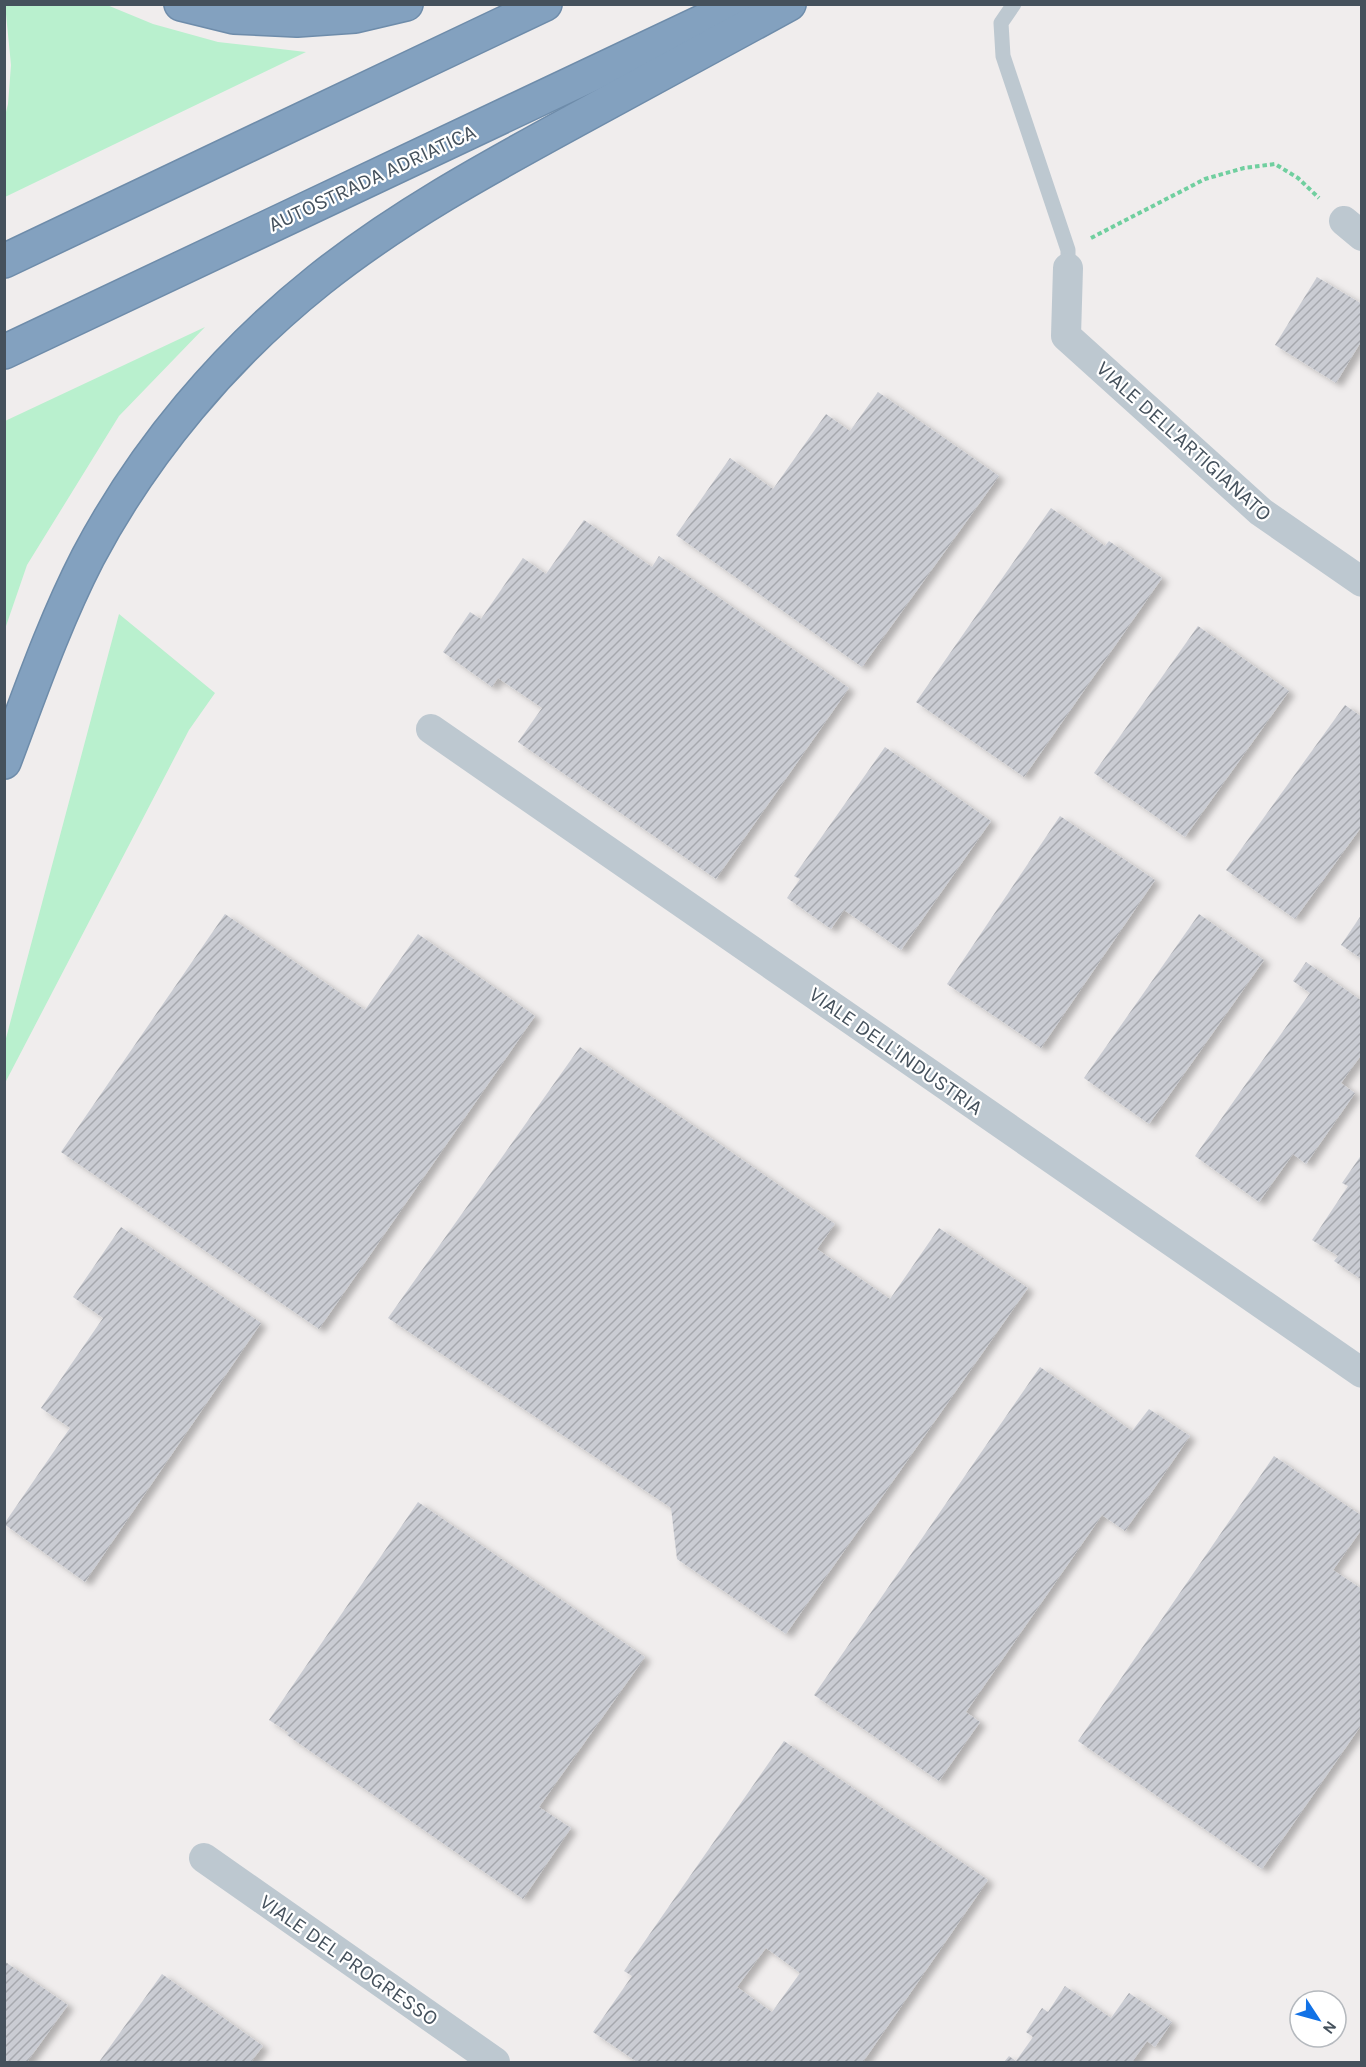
<svg xmlns="http://www.w3.org/2000/svg" width="1366" height="2067" font-family="Karla,sans-serif">
<style>
.grass{fill:#b9f0ce}
.building{fill:url(#building-hatch);fill-rule:evenodd;filter:url(#shadow)}
.lines{fill:none;stroke-linecap:round;stroke-linejoin:round}
.highway-casing{stroke:#6e8caa;stroke-width:36}
.path{stroke:#70cf9f;stroke-width:4;stroke-dasharray:4.5 3;stroke-linecap:butt}
.lane{stroke:#bdc8d0;stroke-width:15}
.street{stroke:#bdc8d0;stroke-width:30}
.highway{stroke:#83a1bf;stroke-width:33}
.labels{text-anchor:middle;dominant-baseline:central;stroke-width:4.5;stroke-linejoin:round;paint-order:stroke}
.street-label{font-size:21px;fill:#45515c;stroke:#fff}
</style>
<defs>
<pattern id="building-hatch" width="6" height="6" patternUnits="userSpaceOnUse" patternTransform="scale(1.5)"><rect width="6" height="6" fill="#caccd3"/><path d="M-1 1l2-2M0 6l6-6M5 7l2-2" fill="none" stroke="#a6a8ae"/></pattern>
<filter id="shadow"><feDropShadow dx="6" dy="4" stdDeviation="3" flood-color="#0004"/></filter>
</defs>
<rect width="100%" height="100%" fill="#f0eded"/>
<g class="grass">
<polygon points="5,4 107,5 153,24 218,42 306,52 5,197 4,120 8,104 11,65"/>
<polygon points="205,327 119,416 27,565 5,629 5,421"/>
<polygon points="119,614 215,693 189,730 5,1083 5,1042"/>
</g>
<g class="building">
<polygon points="1317,277 1362,304 1362,340 1336,383 1275,345"/>
<polygon points="878,392 999,476 862,667 676,535 730,458 773,489 826,414 850,431"/>
<polygon points="1051,508 1105,546 1109,541 1162,578 1024,777 916,702"/>
<polygon points="584,520 652,567 659,556 849,688 716,879 518,742 542,708 498,678 492,687 443,652 470,612 481,619 523,558 546,574"/>
<polygon points="1198,626 1289,691 1185,837 1094,773"/>
<polygon points="1345,705 1362,717 1362,826 1295,919 1226,870"/>
<polygon points="885,747 991,821 901,950 844,910 831,929 787,898 800,879 794,876"/>
<polygon points="1060,816 1155,880 1041,1048 947,984"/>
<polygon points="225,914 365,1010 418,934 535,1016 319,1329 61,1152"/>
<polygon points="1199,914 1264,960 1149,1124 1084,1078"/>
<polygon points="1362,914 1362,959 1341,945"/>
<polygon points="1306,962 1362,1001 1362,1054 1341,1083 1355,1093 1306,1164 1293,1154 1259,1202 1195,1156 1310,993 1293,981"/>
<polygon points="580,1047 835,1224 817,1249 890,1299 939,1228 1028,1288 786,1634 677,1559 671,1508 388,1318"/>
<polygon points="1362,1154 1362,1280 1334,1261 1338,1256 1312,1240 1348,1186 1342,1183"/>
<polygon points="121,1227 261,1323 85,1582 4,1524 70,1428 41,1408 103,1318 73,1297"/>
<polygon points="1040,1367 1132,1431 1149,1409 1190,1436 1125,1531 1102,1515 966,1712 980,1722 939,1781 814,1695"/>
<polygon points="1274,1456 1362,1516 1362,1529 1333,1570 1362,1589 1362,1724 1262,1869 1078,1741"/>
<polygon points="418,1502 645,1657 539,1807 571,1828 523,1899 287,1735 289,1733 269,1720"/>
<path d="M784,1741L988,1880L863,2062H637L593,2032L632,1976L624,1971ZM766,1948L800,1973L772,2012L737,1987Z"/>
<polygon points="4,1961 68,2005 27,2062 4,2062"/>
<polygon points="162,1974 263,2046 251,2062 99,2062"/>
<polygon points="1065,1986 1111,2018 1129,1993 1172,2022 1155,2047 1147,2041 1132,2062 1004,2062 1009,2056 1016,2061 1033,2037 1026,2032 1042,2008 1048,2012"/>
</g>
<g class="lines">
<g class="highway-casing">
<g id="highway">
<polyline points="181,4 234,17 297,20 355,16 406,4"/>
<polyline points="4,261 545,4"/>
<polyline points="4,352 740,4"/>
<path d="M4,762C30,693 54,623 88,557C144,451 225,355 319,280C398,217 486,169 574,121C646,82 718,43 789,4"/>
</g>
</g>
<polyline class="path" points="1091,238 1205,179 1244,168 1275,164 1298,178 1319,198"/>
<polyline class="lane" points="1014,4 1001,23 1003,56 1068,250 1068,268"/>
<g class="street">
<polyline points="1344,221 1362,236"/>
<polyline points="1068,268 1066,336 1261,512 1362,582"/>
<polyline points="431,729 1362,1373"/>
<polyline points="204,1858 495,2062"/>
</g>
<use href="#highway" class="highway"/>
</g>
<g class="labels">
<g class="street-label">
<text transform="translate(372 178) rotate(-25)">AUTOSTRADA ADRIATICA</text>
<text transform="translate(1184 441) rotate(42)">VIALE DELL'ARTIGIANATO</text>
<text transform="translate(896 1051) rotate(35)">VIALE DELL'INDUSTRIA</text>
<text transform="translate(349 1960) rotate(35)">VIALE DEL PROGRESSO</text>
</g>
</g>
<rect width="1366" height="2067" fill="none" stroke="#45515c" stroke-width="12"/>
<g transform="translate(1318 2019) rotate(126)"><circle r="28" fill="#ffffff" stroke="#b5b9be" stroke-width="1.5"/>
<path d="M0-4.5L10 22L0 15L-10 22Z" fill="#1272e6"/>
<text y="-9" font-size="16" font-weight="bold" text-anchor="middle" fill="#45515c">N</text>
</g>
</svg>
